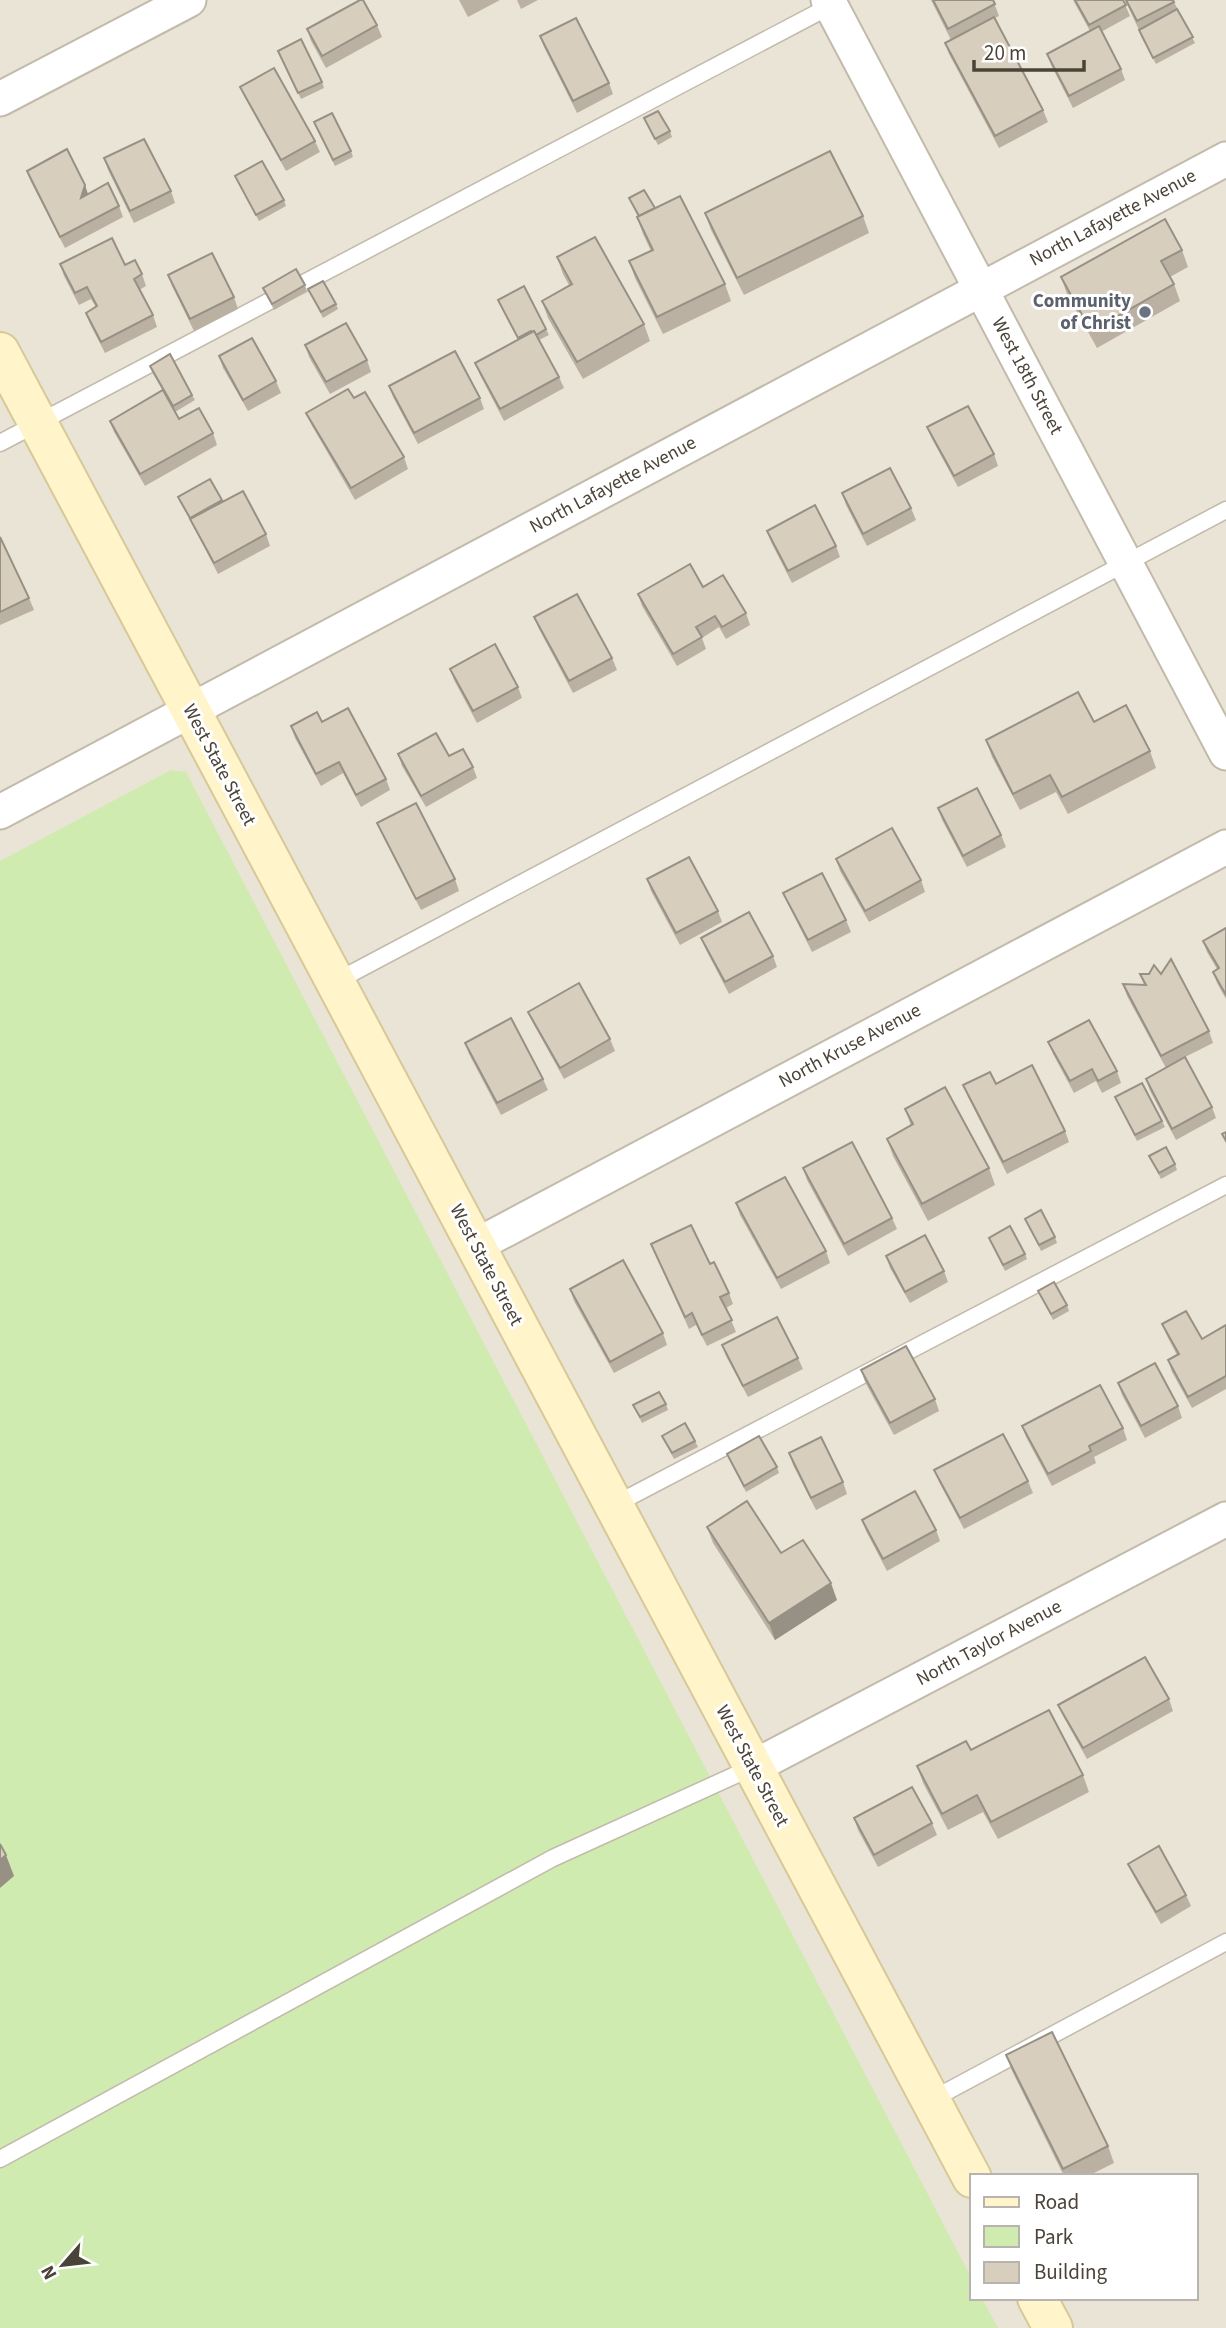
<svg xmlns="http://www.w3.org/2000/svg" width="1226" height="2328" font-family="'Source Sans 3',sans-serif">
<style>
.residential{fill:#eae4d7;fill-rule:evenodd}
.green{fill:#cfebb0}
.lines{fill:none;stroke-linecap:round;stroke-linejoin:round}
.lane-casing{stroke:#c2baab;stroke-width:19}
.street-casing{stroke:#c2baab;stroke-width:37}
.secondary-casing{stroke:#d7c897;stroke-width:42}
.lane{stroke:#fff;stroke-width:16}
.street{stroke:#fff;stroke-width:33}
.secondary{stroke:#fff4ca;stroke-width:38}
.wall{fill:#bab1a3}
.shaded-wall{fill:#979085}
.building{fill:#d8cebe;stroke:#979085;stroke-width:2}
.worship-dot{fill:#6b7280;stroke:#fff;stroke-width:2.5}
.labels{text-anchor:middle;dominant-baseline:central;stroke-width:6;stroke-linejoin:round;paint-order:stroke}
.street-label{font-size:19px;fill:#4a4337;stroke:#fff}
.worship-label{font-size:19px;font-weight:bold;fill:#5b616d;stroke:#fff;text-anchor:end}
</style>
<rect width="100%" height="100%" fill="#f5f2e9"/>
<path class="residential" d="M0,0H1226V2328H0ZM972,2176H1196V2298H972Z"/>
<polygon class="green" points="171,770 186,772 972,2279 972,2298 982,2298 998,2328 0,2328 0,861"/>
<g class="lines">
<g class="lane-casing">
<g id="lane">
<polyline points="0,443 834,4"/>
<polyline points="335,982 1226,510"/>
<polyline points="614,1505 1226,1185"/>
<polyline points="931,2100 1226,1942"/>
<polyline points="0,2159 553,1858 753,1767"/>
</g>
</g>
<g class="street-casing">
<g id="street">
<polyline points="828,0 1226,753"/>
<polyline points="0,99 189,0"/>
<polyline points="0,812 1226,159"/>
<polyline points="475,1246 1226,847"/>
<polyline points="753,1767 1226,1519"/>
</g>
</g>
<g class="secondary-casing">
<g id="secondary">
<polyline points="0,352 972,2178"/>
<polyline points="1037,2298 1053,2328"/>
</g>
</g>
<use href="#lane" class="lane"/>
<use href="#street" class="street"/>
<use href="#secondary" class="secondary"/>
</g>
<g class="wall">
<polygon points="459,0 500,0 468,17"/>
<polygon points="517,0 538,0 521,9"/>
<polygon points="931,0 993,0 999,16 995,18 1043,110 1048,122 999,148 949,54 945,43 951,40"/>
<polygon points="1073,0 1123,0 1130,16 1101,32 1121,69 1125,80 1073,108 1051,65 1047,54 1090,31"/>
<polygon points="1125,0 1173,0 1195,43 1156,64 1141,36 1139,30"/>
<polygon points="377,25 382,37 326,68 311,41 307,29"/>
<polygon points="540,36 609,83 613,94 577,113 544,47"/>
<polygon points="278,51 322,82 324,88 301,99"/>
<polygon points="240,87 315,141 320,152 286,171 245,98"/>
<polygon points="644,118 670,131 672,137 658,145"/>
<polygon points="314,122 351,151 353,157 335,166"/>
<polygon points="104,158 171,191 175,203 134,223 108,170"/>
<polygon points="27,171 119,206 123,217 65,248 31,182"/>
<polygon points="235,176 284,200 286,206 259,221"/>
<polygon points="629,198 655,208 725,284 731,301 663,334 635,278 629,261 651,251 643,234 637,217 638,217"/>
<polygon points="705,213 863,216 869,233 744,295 711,230"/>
<polygon points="1182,250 1188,267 1170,277 1174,284 1180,301 1097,348 1067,294 1061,277"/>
<polygon points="557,257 644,324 650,341 583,379 548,318 542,301 569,285 563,274"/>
<polygon points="60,264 125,265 142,274 146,286 139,290 153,315 157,327 105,353 90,324 86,313 96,307 91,299 79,305 64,276"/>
<polygon points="168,275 234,297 238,309 194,331 172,286"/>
<polygon points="305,285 307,291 274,310 263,288"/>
<polygon points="308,289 336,304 338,309 323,318"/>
<polygon points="498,300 546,329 549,335 539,340 559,377 564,388 504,421 480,375 475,363 518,339"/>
<polygon points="305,345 367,360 371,372 330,394 309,357"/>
<polygon points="219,356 276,381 281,393 248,411 223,368"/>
<polygon points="150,366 192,395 195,400 175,412 152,372"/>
<polygon points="389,386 480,398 484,409 418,444 393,397"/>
<polygon points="354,398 404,457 408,469 355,500 311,424 306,413"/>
<polygon points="179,419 213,433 217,445 145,486 114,432 110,421"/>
<polygon points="927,427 994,454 998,466 958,487 932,439"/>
<polygon points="210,479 222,502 266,534 270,546 218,574 178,497"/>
<polygon points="842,493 911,508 916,520 867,546 846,505"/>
<polygon points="767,531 836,546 840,557 792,583 771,542"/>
<polygon points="0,537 29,598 34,610 0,625"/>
<polygon points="703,587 746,613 750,625 726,639 719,627 702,638 706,649 677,666 642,606 638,594"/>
<polygon points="534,617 612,658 617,670 573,693 539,629"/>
<polygon points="450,669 518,687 522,698 477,723 454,680"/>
<polygon points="322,722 386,779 390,790 361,807 343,773 321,786 295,738 291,726"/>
<polygon points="1094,722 1150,751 1156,768 1068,814 1056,792 1020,810 992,757 986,740"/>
<polygon points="398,754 449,756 473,767 477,778 426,807 402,766"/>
<polygon points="938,808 1001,835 1006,847 967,867 942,820"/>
<polygon points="377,823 455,879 459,891 421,910 382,834"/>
<polygon points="836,859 921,880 925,892 869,922 840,871"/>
<polygon points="647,879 718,911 722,922 680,945 651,891"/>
<polygon points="783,893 846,920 851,932 812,952 788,904"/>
<polygon points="1226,928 1226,999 1217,983 1213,972 1217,969 1207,952 1203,941"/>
<polygon points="701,938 773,956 777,967 729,994 706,950"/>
<polygon points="1140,974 1209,1031 1213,1043 1185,1057 1212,1107 1216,1118 1176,1140 1150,1091 1146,1079 1166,1068 1127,996 1123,984 1144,985"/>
<polygon points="528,1012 610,1039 615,1051 564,1079 533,1023"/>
<polygon points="1048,1042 1117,1071 1121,1083 1102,1093 1096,1081 1074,1093 1053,1054"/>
<polygon points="465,1043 543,1079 548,1090 501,1115 469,1054"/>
<polygon points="963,1085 1065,1131 1069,1142 1007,1174 968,1097"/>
<polygon points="1115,1097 1162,1121 1165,1127 1137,1141"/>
<polygon points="905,1109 989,1168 995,1185 928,1221 893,1156 887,1139 911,1126"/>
<polygon points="1149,1156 1175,1164 1177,1170 1161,1179"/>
<polygon points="803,1168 892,1218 897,1229 848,1256 807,1180"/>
<polygon points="736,1203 826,1251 830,1263 781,1289 740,1215"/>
<polygon points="1025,1219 1055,1237 1057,1243 1041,1251"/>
<polygon points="989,1238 1025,1254 1027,1259 1005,1271"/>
<polygon points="651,1244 710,1264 729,1293 733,1304 726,1308 736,1332 707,1346 696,1325 689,1329"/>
<polygon points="886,1256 944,1271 948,1282 910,1303 890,1268"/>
<polygon points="570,1289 663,1333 667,1345 614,1373 574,1301"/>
<polygon points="1038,1291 1067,1305 1069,1311 1053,1320"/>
<polygon points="1162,1324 1202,1339 1226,1325 1226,1389 1192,1408 1172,1372 1168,1360 1177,1355 1167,1336"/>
<polygon points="722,1345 798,1358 803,1369 748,1397 726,1356"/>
<polygon points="861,1370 935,1399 939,1411 894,1435 865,1382"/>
<polygon points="1118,1383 1178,1406 1182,1418 1145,1438 1122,1395"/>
<polygon points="666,1404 668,1410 642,1423 633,1405"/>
<polygon points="1022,1426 1123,1428 1127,1440 1094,1457 1096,1463 1052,1486 1026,1437"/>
<polygon points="662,1436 695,1441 698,1447 674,1459"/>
<polygon points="789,1453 843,1482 847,1494 816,1510 793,1465"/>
<polygon points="727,1454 777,1467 779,1473 746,1492"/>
<polygon points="934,1470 1028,1481 1033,1493 964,1529 939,1482"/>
<polygon points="862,1520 936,1530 940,1541 887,1571 866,1531"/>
<polygon points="707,1527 781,1553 837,1600 775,1640 713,1543"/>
<polygon points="1169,1699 1173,1711 1087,1759 1063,1716 1058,1705"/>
<polygon points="917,1766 1083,1775 1089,1792 998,1839 983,1812 948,1830 923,1783"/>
<polygon points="854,1818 932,1823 937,1835 878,1867 858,1830"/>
<polygon points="1128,1864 1186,1895 1191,1906 1161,1924 1133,1875"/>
<polygon points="1006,2055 1108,2146 1114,2163 1088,2176 1064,2176 1012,2071"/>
</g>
<g class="shaded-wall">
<polygon points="85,185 89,197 81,198"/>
<polygon points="831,1583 837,1600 775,1640 769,1623"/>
<polygon points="6,1855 14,1876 0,1888 0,1860"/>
</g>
<g class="building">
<polygon points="360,0 363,0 377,25 322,56 307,29"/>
<polygon points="933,0 993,0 995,4 948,29"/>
<polygon points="1075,0 1123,0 1126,5 1089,25"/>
<polygon points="1126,0 1173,0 1174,2 1137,21"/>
<polygon points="1177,9 1193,37 1153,58 1139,30"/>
<polygon points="994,17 1043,110 995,136 945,43"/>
<polygon points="576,18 609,83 573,101 540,36"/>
<polygon points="1099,26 1121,69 1069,96 1047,54"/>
<polygon points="301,39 322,82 298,93 278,51"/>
<polygon points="274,68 315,141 281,160 240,87"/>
<polygon points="658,111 670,131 655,139 644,118"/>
<polygon points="332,113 351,151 333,160 314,122"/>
<polygon points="144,139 171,191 130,211 104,158"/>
<polygon points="67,149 85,185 81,198 108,183 119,206 60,237 27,171"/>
<polygon points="830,151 863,216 737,278 705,213"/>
<polygon points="262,161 284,200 256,215 235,176"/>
<polygon points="644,190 655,208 639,216 629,198"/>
<polygon points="680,196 725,284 657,317 629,261 653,250 637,217"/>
<polygon points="1165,219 1182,250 1161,261 1174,284 1091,331 1061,277"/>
<polygon points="595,237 644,324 577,362 542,301 572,284 557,257"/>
<polygon points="112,238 125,265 135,260 142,274 134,279 153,315 101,342 86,313 97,306 87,287 75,293 60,264"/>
<polygon points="212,253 234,297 190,319 168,275"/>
<polygon points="296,269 305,285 272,304 263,288"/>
<polygon points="323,281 336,304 321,312 308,289"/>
<polygon points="524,286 546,329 536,335 534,331 532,332 531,331 518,338 498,300"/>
<polygon points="346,323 367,360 326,382 305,345"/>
<polygon points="534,331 559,377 500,409 475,363"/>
<polygon points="252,338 276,381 243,400 219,356"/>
<polygon points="455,351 480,398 414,433 389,386"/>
<polygon points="170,354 192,395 173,406 150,366"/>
<polygon points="348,389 354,398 365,392 404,457 351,488 306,413"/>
<polygon points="163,390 179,419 199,408 213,433 140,474 110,421"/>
<polygon points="968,406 994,454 954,476 927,427"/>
<polygon points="890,468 911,508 863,534 842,493"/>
<polygon points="210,479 222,500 190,518 178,497"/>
<polygon points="243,491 266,534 214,563 190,519"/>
<polygon points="815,505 836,546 788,571 767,531"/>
<polygon points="0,537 29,598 0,612"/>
<polygon points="690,564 703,587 723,575 746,613 722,627 715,616 696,627 702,637 673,654 638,594"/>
<polygon points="577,594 612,658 569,681 534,617"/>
<polygon points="495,644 518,687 473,711 450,669"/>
<polygon points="1078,692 1094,722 1126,705 1150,751 1062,797 1050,775 1013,794 986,740"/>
<polygon points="348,708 386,779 356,795 339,762 316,774 291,726 317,712 322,722"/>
<polygon points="436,733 449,756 463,749 473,767 421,796 398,754"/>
<polygon points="977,788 1001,835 963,856 938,808"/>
<polygon points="416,803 455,879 416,899 377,823"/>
<polygon points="892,828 921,880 865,911 836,859"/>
<polygon points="689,857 718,911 676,933 647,879"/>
<polygon points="822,873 846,920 808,940 783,893"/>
<polygon points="749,912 773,956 725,982 701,938"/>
<polygon points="1226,928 1226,995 1213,972 1219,968 1203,941"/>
<polygon points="1171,959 1209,1031 1161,1056 1123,984 1146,985 1140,974 1149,974 1154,965 1161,974"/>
<polygon points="579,983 610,1039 560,1068 528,1012"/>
<polygon points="511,1018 543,1079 497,1103 465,1043"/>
<polygon points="1089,1020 1117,1071 1098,1081 1092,1069 1070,1081 1048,1042"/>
<polygon points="1185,1057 1212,1107 1172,1129 1146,1079"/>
<polygon points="1032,1065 1065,1131 1003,1162 963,1085 990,1072 996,1084"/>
<polygon points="1142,1083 1162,1121 1135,1135 1115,1097"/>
<polygon points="945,1087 989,1168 922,1204 887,1139 913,1124 905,1109"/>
<polygon points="1226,1132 1226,1141 1222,1134"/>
<polygon points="852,1142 892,1218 844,1244 803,1168"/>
<polygon points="1166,1147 1175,1164 1159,1173 1149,1156"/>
<polygon points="785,1177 826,1251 777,1278 736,1203"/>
<polygon points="1041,1210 1055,1237 1039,1245 1025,1219"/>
<polygon points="691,1225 710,1264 714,1262 729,1293 720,1297 732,1320 702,1335 692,1313 685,1317 651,1244"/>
<polygon points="1010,1226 1025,1254 1003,1265 989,1238"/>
<polygon points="925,1235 944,1271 905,1292 886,1256"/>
<polygon points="623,1260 663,1333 610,1362 570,1289"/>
<polygon points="1054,1282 1067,1305 1051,1314 1038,1291"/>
<polygon points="1186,1311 1202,1339 1226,1325 1226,1376 1188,1397 1168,1360 1179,1354 1162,1324"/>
<polygon points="777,1317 798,1358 743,1386 722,1345"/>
<polygon points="906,1346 935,1399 890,1423 861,1370"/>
<polygon points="1155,1363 1178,1406 1141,1426 1118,1383"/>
<polygon points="1100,1385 1123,1428 1089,1446 1091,1451 1048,1474 1022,1426"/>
<polygon points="659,1392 666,1404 640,1417 633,1405"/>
<polygon points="685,1423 695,1441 672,1453 662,1436"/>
<polygon points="1003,1434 1028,1481 960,1518 934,1470"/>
<polygon points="759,1436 777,1467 744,1486 727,1454"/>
<polygon points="821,1437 843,1482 811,1498 789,1453"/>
<polygon points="915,1491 936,1530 883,1559 862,1520"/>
<polygon points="747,1501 781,1553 803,1540 831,1583 769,1623 707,1527"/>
<polygon points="1145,1657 1169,1699 1083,1748 1058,1705"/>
<polygon points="1049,1710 1083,1775 991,1822 977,1795 942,1814 917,1766 966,1741 971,1750"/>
<polygon points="912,1787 932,1823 874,1855 854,1818"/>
<polygon points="0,1844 6,1855 0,1860"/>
<polygon points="1159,1846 1186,1895 1156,1912 1128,1864"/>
<polygon points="1052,2032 1108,2146 1063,2169 1006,2055"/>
</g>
<circle class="worship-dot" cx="1145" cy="312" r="7"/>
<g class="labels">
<g class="street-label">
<text transform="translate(1113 218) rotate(-28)">North Lafayette Avenue</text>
<text transform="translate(1027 376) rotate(62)">West 18th Street</text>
<text transform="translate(613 485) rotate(-28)">North Lafayette Avenue</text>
<text transform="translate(219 765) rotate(62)">West State Street</text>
<text transform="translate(850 1046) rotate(-28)">North Kruse Avenue</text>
<text transform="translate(486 1265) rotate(62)">West State Street</text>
<text transform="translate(989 1643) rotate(-28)">North Taylor Avenue</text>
<text transform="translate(752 1766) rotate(62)">West State Street</text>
</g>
<g class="worship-label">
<text x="1131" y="301">Community<tspan x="1131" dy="22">of Christ</tspan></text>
</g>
</g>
<rect x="970" y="2174" width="228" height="126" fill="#ffffff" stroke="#b7b4af" stroke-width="2"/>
<rect x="984" y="2197" width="35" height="10" fill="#fff4ca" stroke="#b7b4af" stroke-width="2"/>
<text x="1034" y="2209" font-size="21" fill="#4a4337">Road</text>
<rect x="984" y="2226" width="35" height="21" fill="#cfebb0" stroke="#b7b4af" stroke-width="2"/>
<text x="1034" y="2244" font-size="21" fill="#4a4337">Park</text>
<rect x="984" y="2262" width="35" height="21" fill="#d8cebe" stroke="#b7b4af" stroke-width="2"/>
<text x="1034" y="2279" font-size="21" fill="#4a4337">Building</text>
<g transform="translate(63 2265) rotate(242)" stroke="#ffffff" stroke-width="5" paint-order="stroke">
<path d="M0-5L12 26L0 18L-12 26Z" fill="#4a4337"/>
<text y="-10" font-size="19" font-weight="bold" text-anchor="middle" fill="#4a4337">N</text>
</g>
<path d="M974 60v10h110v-10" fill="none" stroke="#4a4337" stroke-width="3.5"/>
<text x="984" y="60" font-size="21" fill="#4a4337" stroke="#ffffff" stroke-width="5" paint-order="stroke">20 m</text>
</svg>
